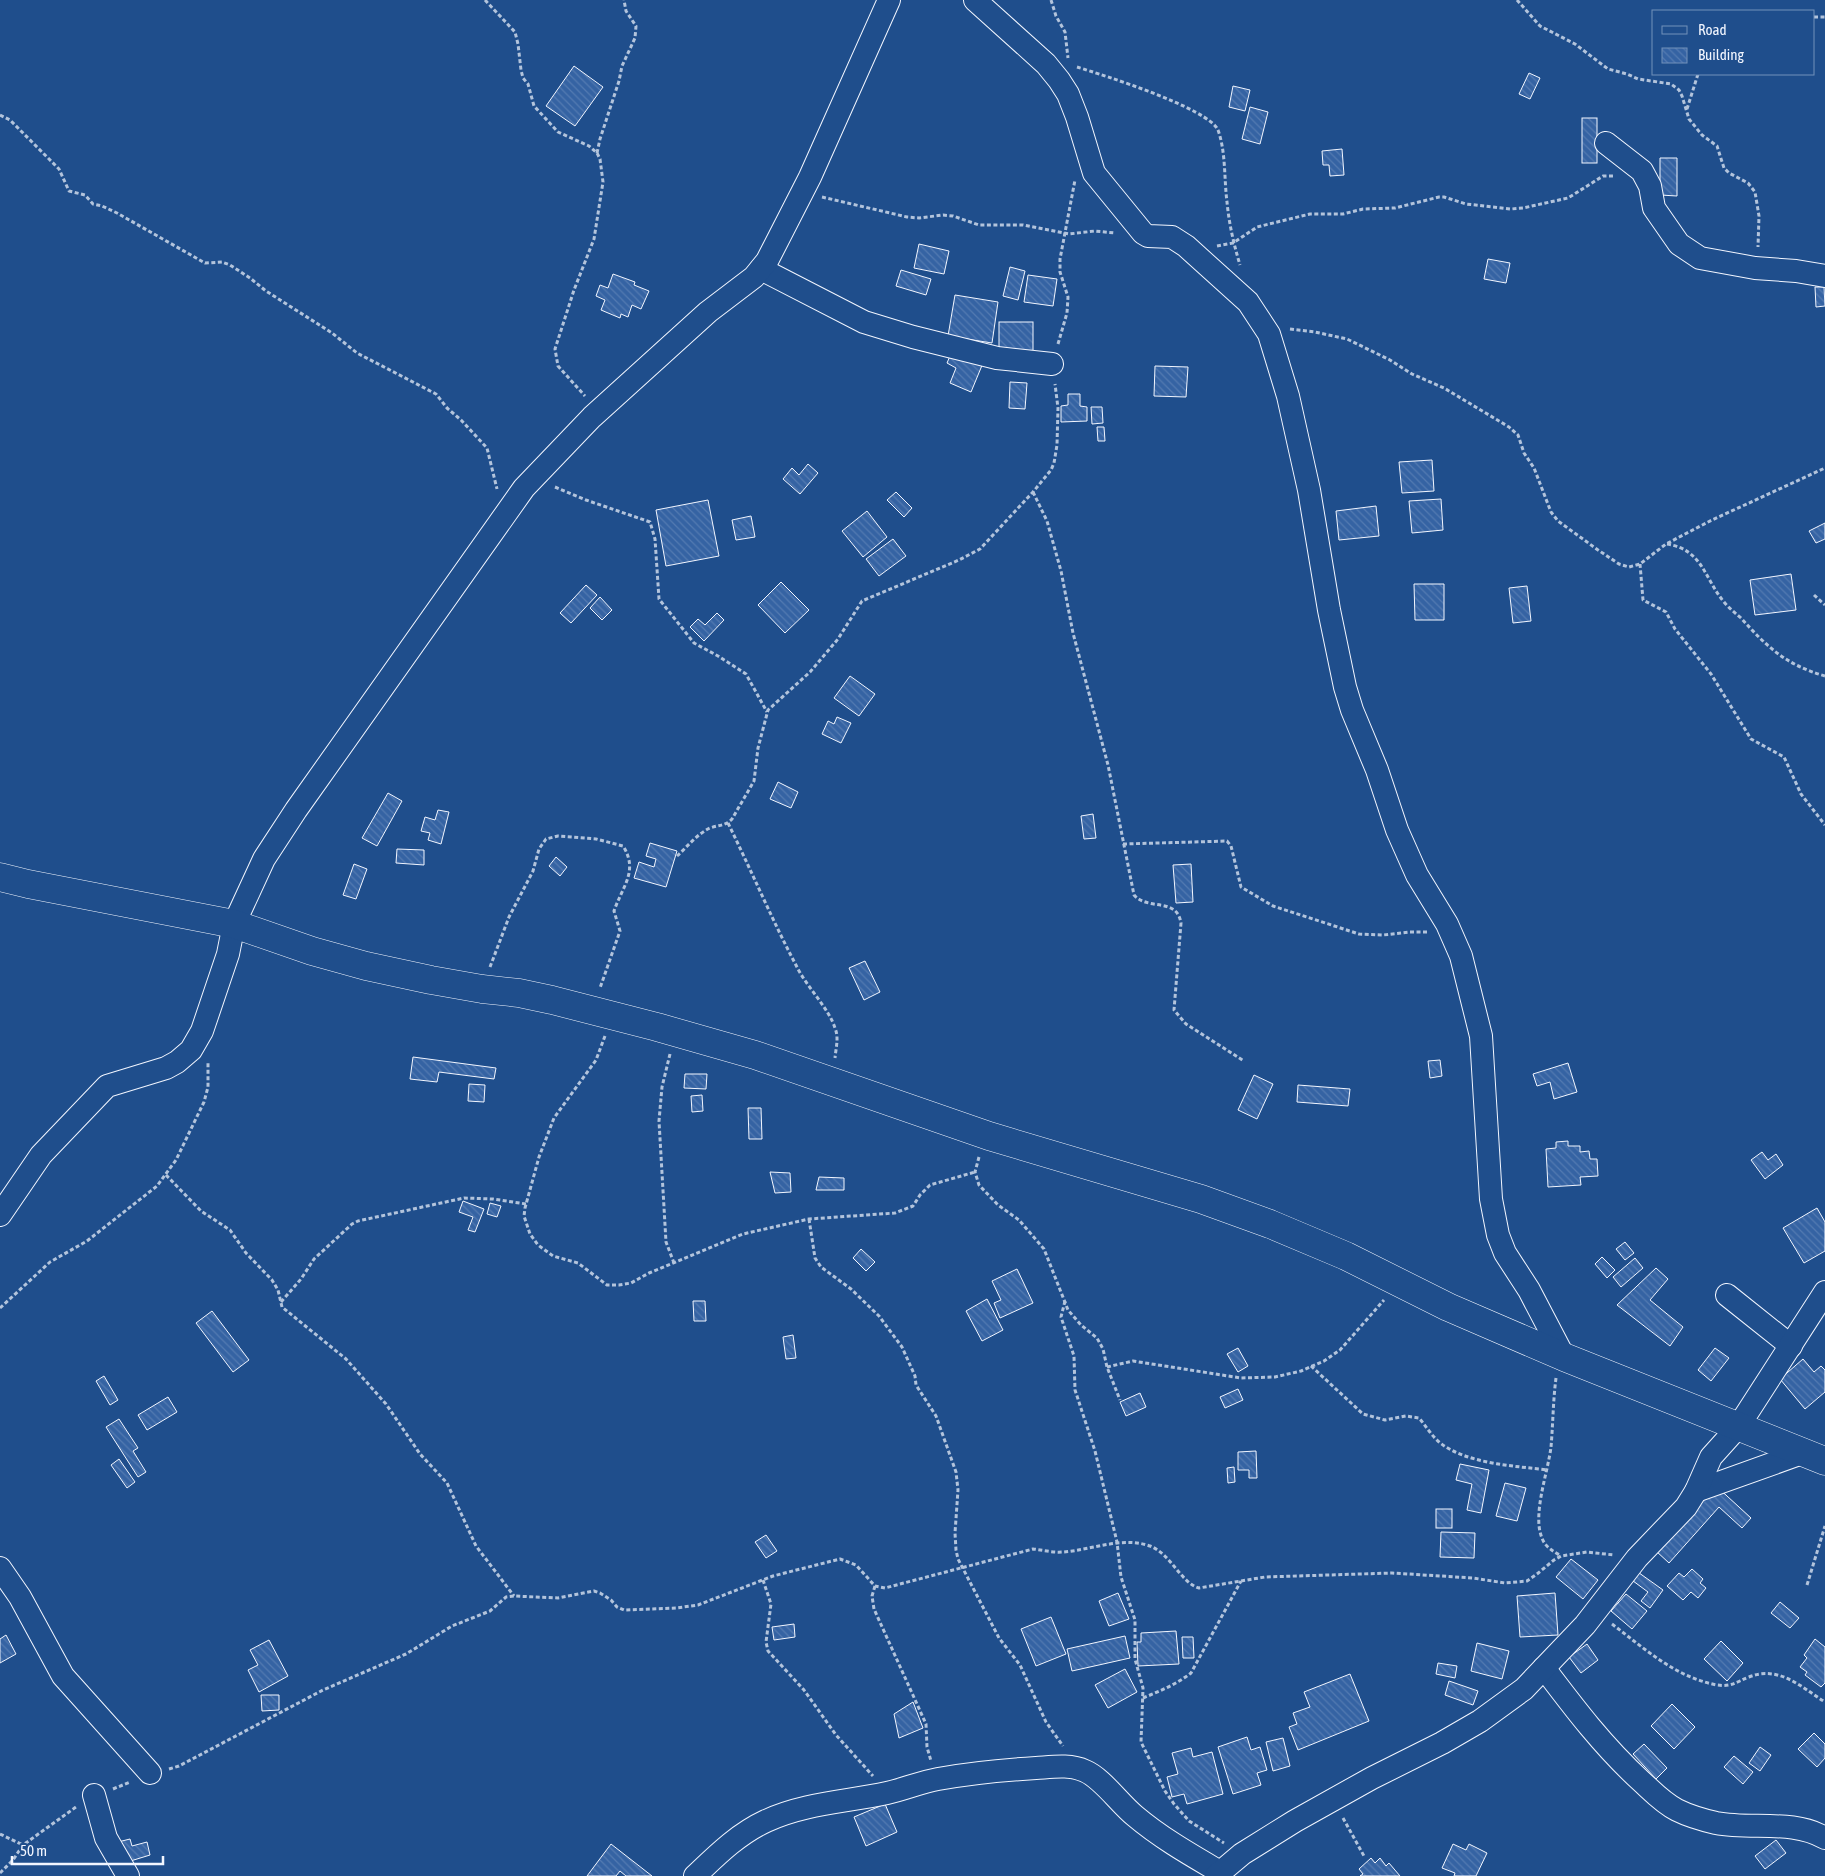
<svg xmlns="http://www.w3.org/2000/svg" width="1825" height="1876" font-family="'Asap Condensed',sans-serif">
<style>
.building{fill:url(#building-back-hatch);stroke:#f2f6ff}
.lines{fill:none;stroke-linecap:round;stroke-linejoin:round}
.minor-casing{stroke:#f2f6ff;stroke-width:24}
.major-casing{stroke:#f2f6ff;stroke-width:29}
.path{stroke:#b3c4dc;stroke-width:3;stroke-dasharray:4 2.5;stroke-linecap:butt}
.minor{stroke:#1f4e8c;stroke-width:22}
.major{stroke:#1f4e8c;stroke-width:28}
</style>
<defs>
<pattern id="building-back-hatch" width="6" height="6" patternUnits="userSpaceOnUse" patternTransform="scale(1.25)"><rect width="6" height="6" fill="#3563a3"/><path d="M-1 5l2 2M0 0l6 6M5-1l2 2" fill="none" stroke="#537ab1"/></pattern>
</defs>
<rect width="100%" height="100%" fill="#1f4e8c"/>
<g class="building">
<polygon points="574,66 603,87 575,126 546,106"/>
<polygon points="1529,73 1540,78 1530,99 1519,94"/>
<polygon points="1233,86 1250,90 1245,111 1229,107"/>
<polygon points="1250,107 1268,112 1260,144 1242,139"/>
<rect x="1582" y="118" width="15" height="45"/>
<polygon points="1342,149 1344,175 1330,176 1329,165 1323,165 1322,151"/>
<polygon points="1660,158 1677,158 1677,196 1660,195"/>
<polygon points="919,244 949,251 944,274 914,268"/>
<polygon points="1488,259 1510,263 1506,283 1484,279"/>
<polygon points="1010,267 1025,271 1018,300 1003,296"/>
<polygon points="901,270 931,279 926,295 896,286"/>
<polygon points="613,274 635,282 634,285 649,291 641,309 632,305 628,317 621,314 620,318 601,310 605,300 596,296 600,285 608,288"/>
<polygon points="1028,275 1057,279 1053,306 1024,302"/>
<polygon points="1815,287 1824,287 1825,306 1816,307"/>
<polygon points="955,295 998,302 992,343 948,336"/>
<rect x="999" y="322" width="34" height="34"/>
<polygon points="953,349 983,363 971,392 950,383 956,368 947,363"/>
<polygon points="1155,366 1188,367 1186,397 1154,396"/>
<polygon points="1010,382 1027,383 1025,409 1009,408"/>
<polygon points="1068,394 1080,394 1080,406 1087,407 1087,421 1061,422 1061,406 1068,405"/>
<polygon points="1091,407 1102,407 1103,423 1092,424"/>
<polygon points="1097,427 1104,427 1105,441 1098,441"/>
<polygon points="1432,460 1434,491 1402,493 1399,462"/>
<polygon points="808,464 818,473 800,494 783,479 792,468 799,475"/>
<polygon points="896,492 912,508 904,517 887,500"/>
<polygon points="1441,499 1443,530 1412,533 1409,501"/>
<polygon points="708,500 719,556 666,566 656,510"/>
<polygon points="1376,506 1379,536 1339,540 1336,511"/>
<polygon points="867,511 887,537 863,557 842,531"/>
<polygon points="751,516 755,537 736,540 732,520"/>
<polygon points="1825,523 1825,539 1816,543 1809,531"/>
<polygon points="893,539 906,556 879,576 866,559"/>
<polygon points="1791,574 1796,610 1755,615 1750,580"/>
<polygon points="781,582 809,610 785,633 758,605"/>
<polygon points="1414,584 1444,584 1444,620 1415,620"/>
<polygon points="586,585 597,595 571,623 560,613"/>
<polygon points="1527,586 1531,621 1513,623 1509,588"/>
<polygon points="600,597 612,610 602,620 590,608"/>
<polygon points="717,613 724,620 704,641 690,627 698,619 705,625"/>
<polygon points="850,676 875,694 859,716 834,698"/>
<polygon points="837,717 851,723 841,743 822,734 828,721 834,724"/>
<polygon points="778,782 798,792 791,808 770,799"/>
<polygon points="388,793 402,801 377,846 362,838"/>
<polygon points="438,810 449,812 441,844 428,840 430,833 421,831 425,817 435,820"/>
<polygon points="1093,814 1096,838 1084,839 1081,816"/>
<polygon points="650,843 677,851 666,887 634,878 639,862 654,867 656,859 646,856"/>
<polygon points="397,849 424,850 424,865 396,863"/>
<polygon points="556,857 567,867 560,876 549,866"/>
<polygon points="354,864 367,869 356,899 343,895"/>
<polygon points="1191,864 1193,902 1176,903 1173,865"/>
<polygon points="865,961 880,992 864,1000 849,968"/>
<polygon points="413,1057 496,1068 494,1079 439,1072 437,1082 410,1079"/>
<polygon points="1440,1060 1442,1076 1430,1078 1428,1061"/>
<polygon points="1568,1063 1577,1092 1554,1099 1550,1082 1537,1086 1533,1074"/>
<polygon points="685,1074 707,1074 706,1089 684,1088"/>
<polygon points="1254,1075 1273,1084 1257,1119 1238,1110"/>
<polygon points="469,1084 485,1085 484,1102 468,1101"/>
<polygon points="1298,1085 1350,1089 1348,1106 1297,1102"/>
<polygon points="702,1095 703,1111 692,1112 691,1096"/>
<polygon points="748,1108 761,1108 762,1139 749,1139"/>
<polygon points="1568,1141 1568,1146 1580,1146 1580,1152 1589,1151 1590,1159 1597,1159 1598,1176 1580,1177 1581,1185 1548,1187 1546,1149 1556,1148 1556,1142"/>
<polygon points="1762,1152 1768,1160 1776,1154 1783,1165 1765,1179 1751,1160"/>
<polygon points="770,1172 790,1173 791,1192 775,1193"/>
<polygon points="819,1177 844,1178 844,1190 816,1190"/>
<polygon points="463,1201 484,1209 475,1232 468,1230 473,1217 459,1212"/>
<polygon points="490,1203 501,1206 497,1217 487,1214"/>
<polygon points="1817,1208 1825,1222 1825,1251 1804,1263 1783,1228"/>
<polygon points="1625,1242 1634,1253 1625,1260 1616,1249"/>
<polygon points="861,1249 875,1262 866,1271 853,1258"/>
<polygon points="1602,1257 1615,1270 1607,1278 1595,1264"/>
<polygon points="1635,1258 1643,1268 1621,1287 1613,1277"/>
<polygon points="1656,1268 1668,1279 1650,1300 1683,1327 1670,1346 1617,1305"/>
<polygon points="1017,1269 1033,1303 1000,1318 994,1303 1001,1300 992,1281"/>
<polygon points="987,1299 1003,1330 982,1341 966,1311"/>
<polygon points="693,1301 705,1301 706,1321 694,1321"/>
<polygon points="212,1311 249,1360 233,1372 196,1323"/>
<polygon points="793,1335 796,1358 786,1359 783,1337"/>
<polygon points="1238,1348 1248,1366 1238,1372 1227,1354"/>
<polygon points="1715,1348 1729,1358 1711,1381 1698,1370"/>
<polygon points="1803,1359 1814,1372 1821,1366 1825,1370 1825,1392 1805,1409 1780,1379"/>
<polygon points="104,1376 118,1400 110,1405 96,1381"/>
<polygon points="1238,1389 1243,1400 1225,1408 1220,1397"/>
<polygon points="1140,1393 1146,1407 1126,1416 1120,1402"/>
<polygon points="168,1397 177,1412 147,1430 138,1415"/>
<polygon points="119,1419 138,1448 133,1451 146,1472 138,1477 106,1427"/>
<polygon points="1256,1451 1257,1478 1249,1478 1249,1470 1238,1470 1238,1452"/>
<polygon points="119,1459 135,1482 127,1488 111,1465"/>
<polygon points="1460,1464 1489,1470 1481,1513 1467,1510 1472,1484 1456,1480"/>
<polygon points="1234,1467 1235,1482 1228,1483 1227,1468"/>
<polygon points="1505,1483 1526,1488 1517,1521 1496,1516"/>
<polygon points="1715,1485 1751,1518 1742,1528 1719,1507 1669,1563 1656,1551"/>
<rect x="1436" y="1509" width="16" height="19"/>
<polygon points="1441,1532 1475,1533 1474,1558 1440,1557"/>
<polygon points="766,1535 777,1551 766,1558 755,1542"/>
<polygon points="1571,1559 1598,1580 1583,1599 1556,1577"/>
<polygon points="1692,1569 1703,1579 1700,1583 1706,1588 1698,1598 1691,1592 1683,1600 1667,1586 1679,1573 1684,1577"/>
<polygon points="1635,1570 1663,1590 1650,1608 1641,1601 1648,1592 1629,1578"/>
<polygon points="1118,1593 1129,1619 1109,1626 1099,1601"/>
<polygon points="1555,1593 1558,1635 1520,1637 1517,1596"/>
<polygon points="1626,1594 1647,1611 1632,1629 1611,1611"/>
<polygon points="1780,1602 1799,1618 1790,1628 1771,1613"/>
<polygon points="1051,1617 1066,1654 1036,1666 1021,1629"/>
<polygon points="794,1624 795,1637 774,1640 772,1627"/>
<polygon points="1176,1631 1179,1664 1138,1666 1137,1642 1141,1642 1141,1633"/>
<polygon points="6,1635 16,1654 0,1663 0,1639"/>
<polygon points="1125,1636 1130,1658 1072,1671 1067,1649"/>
<polygon points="1182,1637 1193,1637 1194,1658 1183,1658"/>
<polygon points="1815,1639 1825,1647 1825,1683 1821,1687 1805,1675 1807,1672 1800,1667 1807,1658 1804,1655"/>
<polygon points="269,1640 288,1676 259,1692 248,1670 258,1665 250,1650"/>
<polygon points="1721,1641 1743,1663 1727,1681 1704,1659"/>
<polygon points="1477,1643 1509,1651 1502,1679 1471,1671"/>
<polygon points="1587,1644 1598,1660 1581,1673 1569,1657"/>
<polygon points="1438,1663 1457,1666 1455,1678 1436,1674"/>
<polygon points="1125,1669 1137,1692 1108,1708 1095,1685"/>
<polygon points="1350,1674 1369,1721 1298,1750 1289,1727 1297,1724 1293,1713 1310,1707 1304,1692"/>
<polygon points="1449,1681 1478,1691 1473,1705 1445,1695"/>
<polygon points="261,1695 279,1695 279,1710 262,1711"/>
<polygon points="913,1702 923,1728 899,1738 894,1714"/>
<polygon points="1672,1704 1695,1727 1674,1749 1651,1726"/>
<polygon points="1814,1733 1825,1744 1825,1758 1817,1767 1798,1749"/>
<polygon points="1247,1737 1251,1750 1260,1747 1267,1770 1257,1773 1261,1785 1233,1794 1218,1747"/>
<polygon points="1283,1738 1290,1766 1273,1771 1266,1742"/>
<polygon points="1644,1744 1667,1768 1656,1779 1633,1754"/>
<polygon points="1760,1747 1771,1755 1760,1771 1749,1763"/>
<polygon points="1191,1748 1193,1757 1212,1752 1223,1794 1187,1804 1184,1794 1172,1797 1167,1777 1178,1774 1172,1753"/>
<polygon points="1734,1756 1753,1772 1743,1784 1724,1767"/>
<polygon points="885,1804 897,1832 866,1846 854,1817"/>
<polygon points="130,1839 132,1846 147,1842 150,1855 124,1863 118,1842"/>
<polygon points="1776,1840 1786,1853 1765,1869 1755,1856"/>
<polygon points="611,1844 652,1876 626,1876 620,1871 616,1876 587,1876"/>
<polygon points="1453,1844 1466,1850 1469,1844 1487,1853 1476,1876 1454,1876 1455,1873 1442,1868"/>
<polygon points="1371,1858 1375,1863 1380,1858 1386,1866 1389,1863 1400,1876 1360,1876 1363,1874 1359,1869"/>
</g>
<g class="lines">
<g class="minor-casing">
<g id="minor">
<polyline points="975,0 1046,64 1059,80 1068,94 1077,117 1094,173 1143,233 1148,236 1172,237 1186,246 1248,302 1269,334 1288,396 1309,490 1329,610 1345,687 1352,710 1377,770 1397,830 1417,875 1447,924 1461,956 1481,1036 1491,1199 1498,1235 1505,1253 1529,1290 1564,1357"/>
<polyline points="1606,143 1642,171 1650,186 1654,208 1679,244 1700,258 1755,268 1796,271 1825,276"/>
<polyline points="761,269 864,322 913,337 997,358 1052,364"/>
<polyline points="0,1215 41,1155 107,1086 166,1068 177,1062 191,1050 202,1031 228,954 234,924 264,859 296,810 524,488 592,417 708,312 754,277 767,261 810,177 889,0"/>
<polyline points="1727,1295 1791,1346"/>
<polyline points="1696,1491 1805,1452"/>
<polyline points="0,1568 20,1597 63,1676 150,1773"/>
<path d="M1544,1668C1575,1709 1603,1746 1641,1781C1652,1791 1663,1803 1677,1810C1689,1816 1703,1820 1716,1823C1752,1830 1793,1819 1825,1838"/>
<polyline points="94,1795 106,1838 128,1876"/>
<path d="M695,1876C717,1855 738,1834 766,1821C805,1803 846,1802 887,1793C905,1789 921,1782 938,1779C971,1773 1003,1770 1036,1768C1052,1767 1070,1764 1085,1771C1102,1778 1119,1803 1135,1816C1161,1838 1191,1855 1220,1872"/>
<polyline points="1216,1876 1242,1854 1295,1821 1372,1778 1442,1743 1480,1721 1524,1689 1585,1625 1637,1558 1686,1507 1696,1491 1711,1457 1738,1427 1825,1292"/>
</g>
</g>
<g class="major-casing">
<polyline id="major" points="0,877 28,884 234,924 312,951 366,966 431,980 482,989 519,993 552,1000 657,1027 755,1055 989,1136 1201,1199 1270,1224 1346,1256 1448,1307 1564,1357 1825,1461"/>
</g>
<g class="path">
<polyline points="485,0 515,32 518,44 521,70 523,78 528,84 534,106 558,132 589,146 597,153 600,159 603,182 594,239 574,290 555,349 558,366 585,396"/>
<polyline points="1051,0 1056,16 1065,32 1068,58"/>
<polyline points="1517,0 1540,26 1575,44 1608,69 1627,74 1638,79 1671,84 1679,90 1682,96 1689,119 1702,135 1717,146 1724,168 1729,173 1748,183 1755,192 1759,216 1758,247"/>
<polyline points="1814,17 1825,17"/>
<path d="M1077,67C1103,75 1208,108 1218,130C1226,152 1224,179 1227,202C1229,224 1234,245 1240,265"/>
<polyline points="1687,109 1698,74"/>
<polyline points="0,115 10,120 59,169 69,191 85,195 93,204 102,206 117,213 205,263 222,262 230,265 250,278 266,291 332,333 357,353 436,394 447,408 461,420 487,448 497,489"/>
<polyline points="597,153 600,139 619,81 622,66 635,38 636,26 626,11 624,0"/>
<polyline points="822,197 907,217 919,218 943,215 953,216 979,225 1023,225 1069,234 1095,231 1115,233"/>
<polyline points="1217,246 1233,243 1257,227 1310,214 1343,214 1363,209 1395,208 1439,197 1444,197 1466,204 1511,209 1523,208 1568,198 1603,176 1613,176"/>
<polyline points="1290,329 1315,332 1347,339 1390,360 1412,374 1444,388 1509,427 1518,435 1524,453 1534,468 1551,512 1558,521 1598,550 1619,564 1629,567 1640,564 1666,544 1712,520 1825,468"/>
<polyline points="1058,344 1067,313 1068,297 1060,272 1060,259 1075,180"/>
<polyline points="555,487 586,500 650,522 655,539 659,599 694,643 718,656 746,674 767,712"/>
<path d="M1033,492L1047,521L1061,571L1073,633L1108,765L1134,895C1148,911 1177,897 1181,923L1174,1010L1186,1024L1244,1061"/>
<path d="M1667,544C1703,550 1704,578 1724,602C1729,608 1735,613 1741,618C1767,647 1786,665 1825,676"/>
<polyline points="1640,564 1643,600 1666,612 1675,629 1711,674 1751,739 1784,757 1801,794 1825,825"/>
<polyline points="1814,595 1825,605"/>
<path d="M728,823C752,872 773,922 798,969C808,988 829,1009 835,1028C839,1038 836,1047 835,1058"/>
<polyline points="1123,844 1227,841 1231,846 1241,887 1273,906 1359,934 1383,935 1410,932 1428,932"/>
<path d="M677,856C687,847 697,834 710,828C718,825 726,826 732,819L754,781L758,748L768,710L810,672L838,639L862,601L959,560L980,549L1033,492L1051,470L1054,463L1057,445L1058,408L1055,384"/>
<path d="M490,967L509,917L533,871L539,849L546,839L558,836L596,839L623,846C639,871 622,887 614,911L620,931L600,988"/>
<polyline points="605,1036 596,1060 554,1118 539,1157 525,1208 524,1216 530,1234 538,1245 553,1256 578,1263 607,1285 619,1285 631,1283 649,1273 743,1234 809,1219 895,1213 913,1206 920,1195 930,1185 975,1172"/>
<polyline points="670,1054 662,1087 659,1121 666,1242 674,1263"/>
<polyline points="979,1157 975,1172 979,1185 998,1205 1019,1220 1044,1249 1068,1310 1081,1325 1097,1338 1103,1349 1107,1367 1120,1400"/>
<polyline points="166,1175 201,1211 230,1230 246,1253 272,1280 278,1290 282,1307 346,1359 386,1404 420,1454 447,1483 476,1546 514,1596"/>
<polyline points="809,1219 815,1258 821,1267 851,1289 879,1316 902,1347 915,1376 916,1385 936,1416 956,1472 958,1490 955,1533 956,1550 958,1559 999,1638 1020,1665 1046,1722 1063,1746"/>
<polyline points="1065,1301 1061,1317 1074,1356 1075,1390 1095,1451 1117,1542 1121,1577 1135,1620 1135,1659 1143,1688 1141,1742 1165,1791 1174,1804 1189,1821 1224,1843"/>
<polyline points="281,1302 301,1279 314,1259 352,1224 358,1221 464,1198 493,1199 526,1204"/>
<polyline points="0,1308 50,1262 87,1241 157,1186 176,1160 204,1102 208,1087 208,1063"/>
<path d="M1311,1366L1363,1414L1385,1420L1406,1416L1419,1418C1426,1426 1431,1435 1439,1442C1466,1464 1515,1466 1548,1470"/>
<polyline points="1107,1367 1133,1361 1241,1378 1275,1377 1301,1371 1324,1361 1340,1350 1384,1300"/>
<path d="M1556,1378C1553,1401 1553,1424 1551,1447C1548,1472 1532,1515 1542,1538C1545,1547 1553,1551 1561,1556"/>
<polyline points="763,1580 771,1604 766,1642 768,1651 804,1690 836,1735 873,1776"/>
<polyline points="1807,1585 1825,1526"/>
<polyline points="875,1586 872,1596 874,1609 926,1724 927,1747 931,1761"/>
<path d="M1612,1624C1645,1649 1675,1677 1717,1685C1732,1687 1736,1682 1749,1677C1779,1665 1801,1687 1825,1702"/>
<path d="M1143,1698C1160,1691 1177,1684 1191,1673L1241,1581"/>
<path d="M169,1769L179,1766L323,1690L406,1654L452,1626L490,1611L506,1597L514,1596L558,1598L594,1591L600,1593L611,1600L617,1607L624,1610L676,1608L698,1605L773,1576L840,1559L856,1565L875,1586L885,1588L1033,1549C1043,1550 1053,1553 1063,1552C1092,1550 1122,1536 1150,1546C1171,1554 1181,1583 1199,1588L1265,1577L1392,1573L1473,1578L1505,1583L1527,1581L1537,1574L1554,1560L1561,1556L1587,1552L1614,1555"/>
<polyline points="113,1789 130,1782"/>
<polyline points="1343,1818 1364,1856"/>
<polyline points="0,1834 23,1845"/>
<polyline points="0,1873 13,1860 23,1845 76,1807"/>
</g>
<use href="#minor" class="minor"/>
<use href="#major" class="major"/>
</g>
<rect x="1652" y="10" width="162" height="65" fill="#1f4e8c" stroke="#7391ba"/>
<rect x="1662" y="26" width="25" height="8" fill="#1f4e8c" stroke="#7391ba"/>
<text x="1698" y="35" font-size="15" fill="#f2f6ff">Road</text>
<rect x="1662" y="48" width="25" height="15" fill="url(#building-back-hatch)" stroke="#7391ba"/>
<text x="1698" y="60" font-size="15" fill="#f2f6ff">Building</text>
<path d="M12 1856v8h151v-8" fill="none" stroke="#f2f6ff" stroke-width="2.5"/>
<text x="20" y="1856" font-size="15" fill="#f2f6ff" stroke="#1f4e8c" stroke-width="4" paint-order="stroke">50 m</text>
</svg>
